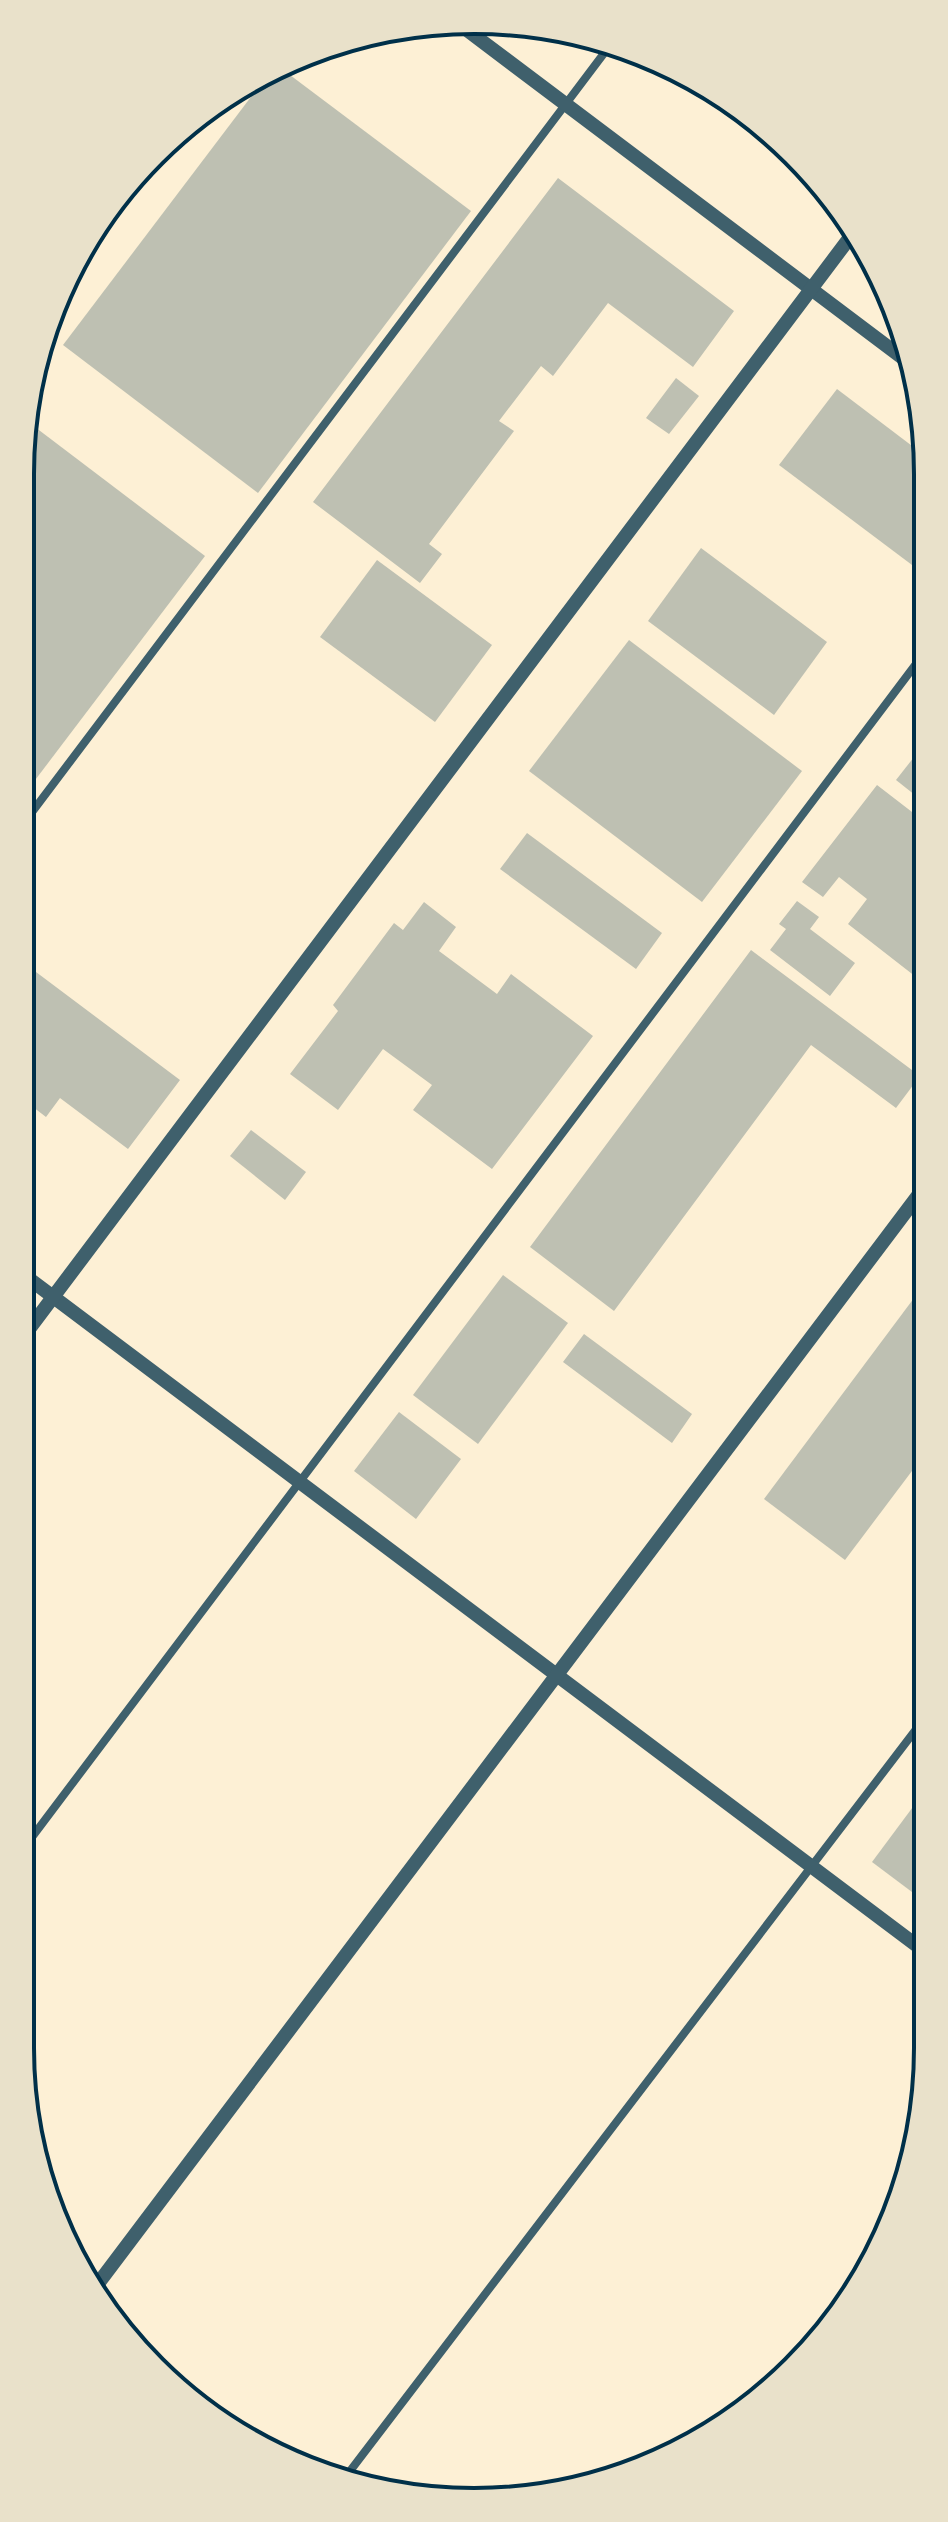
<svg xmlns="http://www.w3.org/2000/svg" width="948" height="2522" font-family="'IBM Plex Sans',sans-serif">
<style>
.building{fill:#bec0b2}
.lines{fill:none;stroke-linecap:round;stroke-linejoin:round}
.minor{stroke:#3f606c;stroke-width:8}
.tertiary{stroke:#3f606c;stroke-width:14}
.rim{fill:none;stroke:#003049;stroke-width:4}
</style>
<rect width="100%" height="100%" fill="#fdf0d5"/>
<g class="building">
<polygon points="282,69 471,211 258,493 63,345 269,73"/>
<polygon points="558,178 734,311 693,367 608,303 553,376 541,366 499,421 514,431 429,544 442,554 420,583 313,502"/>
<polygon points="676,378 699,396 669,434 646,418"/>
<polygon points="837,389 924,455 924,574 779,465"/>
<polygon points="27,421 205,556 20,800 20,474"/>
<polygon points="701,548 827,642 774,715 648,621"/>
<polygon points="377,560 492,645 435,722 320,637"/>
<polygon points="629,640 802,771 702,902 529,771"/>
<polygon points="925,743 925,803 896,780"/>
<polygon points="877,785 925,822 925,984 848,924 867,899 839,877 823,897 802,882"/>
<polygon points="527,833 662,933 636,969 500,869"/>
<polygon points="797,901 819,917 810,929 855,963 830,996 770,950 786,929 779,924"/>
<polygon points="424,902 456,927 439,951 497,994 511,974 593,1036 492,1169 413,1110 432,1085 383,1049 338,1110 290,1074 338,1011 333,1005 394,923 403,930"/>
<polygon points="751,950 920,1076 896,1108 811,1045 614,1311 530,1247"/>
<polygon points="20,960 180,1080 128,1149 60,1098 46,1117 20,1097"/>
<polygon points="251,1130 306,1172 285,1200 230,1156"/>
<polygon points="503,1275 568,1323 478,1444 413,1395"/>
<polygon points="923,1286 926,1288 927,1451 845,1560 764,1499"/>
<polygon points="584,1334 692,1414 672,1443 563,1362"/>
<polygon points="399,1412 461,1459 416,1519 354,1471"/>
<polygon points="927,1788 928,1904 872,1862"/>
</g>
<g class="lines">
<g class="minor">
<polyline points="20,828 611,44"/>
<polyline points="20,1853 925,652"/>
<polyline points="347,2475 927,1715"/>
</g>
<g class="tertiary">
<polyline points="463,27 908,362"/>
<polyline points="20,1272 928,1954"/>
<polyline points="20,1341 854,232"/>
<polyline points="97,2285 926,1185"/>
</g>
</g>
<path d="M0 0H948V2522H0ZM474 34H474A440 440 0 0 1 914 474V2048A440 440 0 0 1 474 2488H474A440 440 0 0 1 34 2048V474A440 440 0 0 1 474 34Z" fill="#e9e1ca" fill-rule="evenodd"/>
<path class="rim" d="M474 34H474A440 440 0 0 1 914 474V2048A440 440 0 0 1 474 2488H474A440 440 0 0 1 34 2048V474A440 440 0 0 1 474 34Z"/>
</svg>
